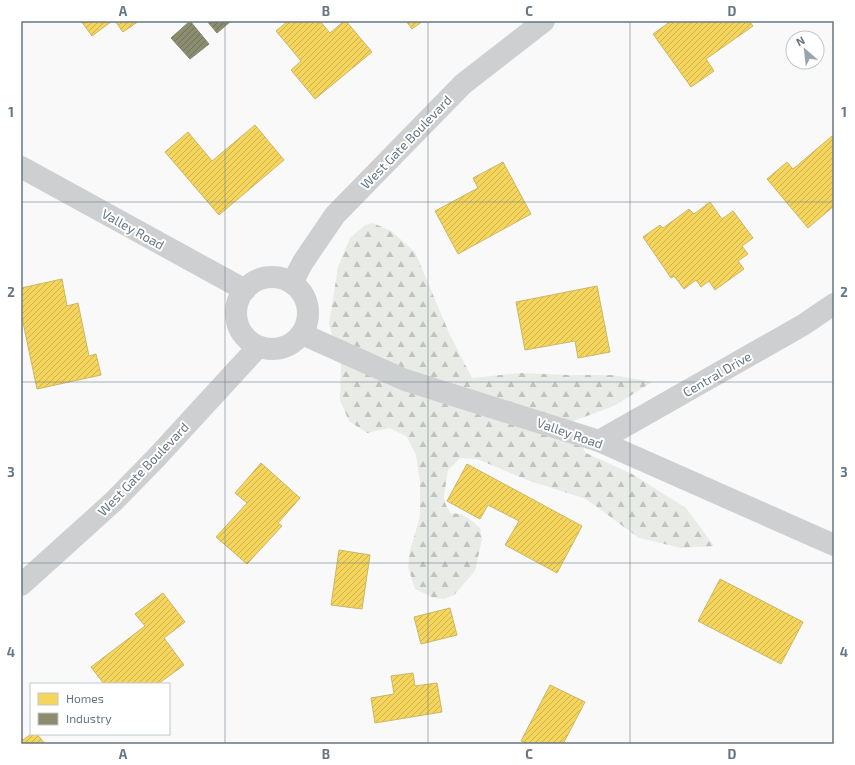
<svg xmlns="http://www.w3.org/2000/svg" width="855" height="765" font-family="'Exo 2',sans-serif">
<style>
.forest{fill:url(#forest-firs)}
.homes{fill:url(#homes-hatch);stroke:#cab868}
.industry{fill:url(#industry-hatch);stroke:#808574}
.lines{fill:none;stroke-linecap:round;stroke-linejoin:round}
.minor{stroke:#cecfd0;stroke-width:22}
.grid{fill:none;stroke:#657683;stroke-width:1;stroke-opacity:0.55}
.labels{text-anchor:middle;dominant-baseline:central;stroke-width:4;stroke-linejoin:round;paint-order:stroke}
.street-label{font-size:13px;fill:#657683;stroke:#fff}
.neatline{fill:none;stroke:#657683;stroke-width:1.5}
.grid-label{font-size:13px;text-anchor:middle;font-weight:bold;fill:#657683}
</style>
<defs>
<pattern id="forest-firs" width="22" height="20" patternUnits="userSpaceOnUse"><rect width="22" height="20" fill="#e8ebe6"/><path d="M5 1l3.5 6h-7zM16 11l3.5 6h-7z" fill="#c0c3c0"/></pattern>
<pattern id="homes-hatch" width="6" height="6" patternUnits="userSpaceOnUse"><rect width="6" height="6" fill="#f6d55c"/><path d="M-1 1l2-2M0 6l6-6M5 7l2-2" fill="none" stroke="#cbb151"/></pattern>
<pattern id="industry-hatch" width="6" height="6" patternUnits="userSpaceOnUse"><rect width="6" height="6" fill="#8c8c6e"/><path d="M-1 1l2-2M0 6l6-6M5 7l2-2" fill="none" stroke="#70725c"/></pattern>
</defs>
<rect width="100%" height="100%" fill="#f9f9f9"/>
<polygon class="forest" points="373,223 391,231 415,252 450,335 472,378 521,373 570,375 613,375 652,382 614,406 568,423 586,453 632,474 686,508 714,546 681,548 639,538 586,499 527,480 477,459 460,458 448,470 444,496 445,503 450,513 461,514 471,520 480,528 482,539 475,571 454,595 444,599 434,598 415,589 408,567 410,551 420,516 420,482 416,455 407,437 390,428 367,433 349,421 340,400 341,366 329,324 338,267 350,238 365,225"/>
<g class="homes">
<polygon points="81,21 112,21 92,36"/>
<polygon points="115,21 139,21 123,32"/>
<polygon points="288,21 320,21 330,33 344,21 346,21 372,52 315,99 291,70 301,61 276,31"/>
<polygon points="406,21 423,21 412,29"/>
<polygon points="671,21 749,21 753,26 706,59 714,71 691,87 653,34"/>
<polygon points="255,125 284,160 219,215 165,152 188,132 212,161"/>
<polygon points="832,136 834,139 834,206 808,228 767,179 787,162 793,169"/>
<polygon points="503,162 531,214 458,254 435,211 478,188 473,178"/>
<polygon points="710,202 722,219 733,211 753,238 742,246 748,254 738,261 744,269 715,290 709,281 701,287 696,280 684,289 674,276 671,278 643,237 660,225 663,228 689,209 694,214"/>
<polygon points="62,279 67,306 78,303 89,356 96,354 101,375 37,389 21,313 21,288"/>
<polygon points="597,286 610,352 578,358 575,341 525,350 516,302"/>
<polygon points="261,463 300,498 278,523 282,526 247,564 216,537 247,503 235,493"/>
<polygon points="467,464 582,526 557,573 505,545 519,521 488,505 480,519 447,501"/>
<polygon points="339,550 370,555 362,609 331,605"/>
<polygon points="720,579 803,622 781,664 698,621"/>
<polygon points="163,593 185,622 164,638 184,665 158,684 104,684 91,667 145,626 135,614"/>
<polygon points="450,608 457,635 421,644 414,617"/>
<polygon points="413,673 415,686 437,683 442,712 375,723 371,698 394,694 391,676"/>
<polygon points="550,685 585,702 563,744 528,744 521,741"/>
<polygon points="31,734 37,734 45,744 21,744 21,737 23,740"/>
</g>
<g class="industry">
<polygon points="190,21 209,44 190,59 171,38"/>
<polygon points="207,21 231,21 217,33"/>
</g>
<g class="lines">
<g class="minor">
<polyline points="21,167 245,290"/>
<circle cx="272" cy="313" r="36"/>
<polyline points="292,283 303,262 335,215 463,84 544,21"/>
<polyline points="302,334 405,380 599,441 834,545"/>
<polyline points="599,441 803,325 834,304"/>
<polyline points="21,585 114,501 156,458 258,347"/>
</g>
</g>
<path class="grid" d="M225,21V744M428,21V744M630,21V744M21,202H834M21,382H834M21,563H834"/>
<g class="labels">
<g class="street-label">
<text transform="translate(406 142) rotate(-46)">West Gate Boulevard</text>
<text transform="translate(133 229) rotate(29)">Valley Road</text>
<text transform="translate(717 374) rotate(-30)">Central Drive</text>
<text transform="translate(570 433) rotate(19)">Valley Road</text>
<text transform="translate(143 469) rotate(-46)">West Gate Boulevard</text>
</g>
</g>
<rect width="855" height="765" fill="none" stroke="#ffffff" stroke-width="44"/>
<rect x="30" y="683" width="140" height="52" fill="#ffffff" stroke="#c1c8cd"/>
<rect x="38" y="693" width="20" height="12" fill="#f6d55c" stroke="#c1c8cd"/>
<text x="66" y="703" font-size="12" fill="#657683">Homes</text>
<rect x="38" y="713" width="20" height="12" fill="#8c8c6e" stroke="#c1c8cd"/>
<text x="66" y="723" font-size="12" fill="#657683">Industry</text>
<g transform="translate(805 50) rotate(332)"><circle r="19" fill="#ffffff" stroke="#c1c8cd"/>
<path d="M0-3L7 15L0 10L-7 15Z" fill="#99a4ac"/>
<text y="-6" font-size="11" font-weight="bold" text-anchor="middle" fill="#657683">N</text>
</g>
<rect x="22" y="22" width="811" height="721" class="neatline"/>
<g class="grid-label">
<text x="123" y="16">A</text>
<text x="326" y="16">B</text>
<text x="529" y="16">C</text>
<text x="732" y="16">D</text>
<text x="11" y="117">1</text>
<text x="844" y="117">1</text>
<text x="11" y="297">2</text>
<text x="844" y="297">2</text>
<text x="11" y="477">3</text>
<text x="844" y="477">3</text>
<text x="11" y="657">4</text>
<text x="844" y="657">4</text>
<text x="123" y="759">A</text>
<text x="326" y="759">B</text>
<text x="529" y="759">C</text>
<text x="732" y="759">D</text>
</g>
</svg>
